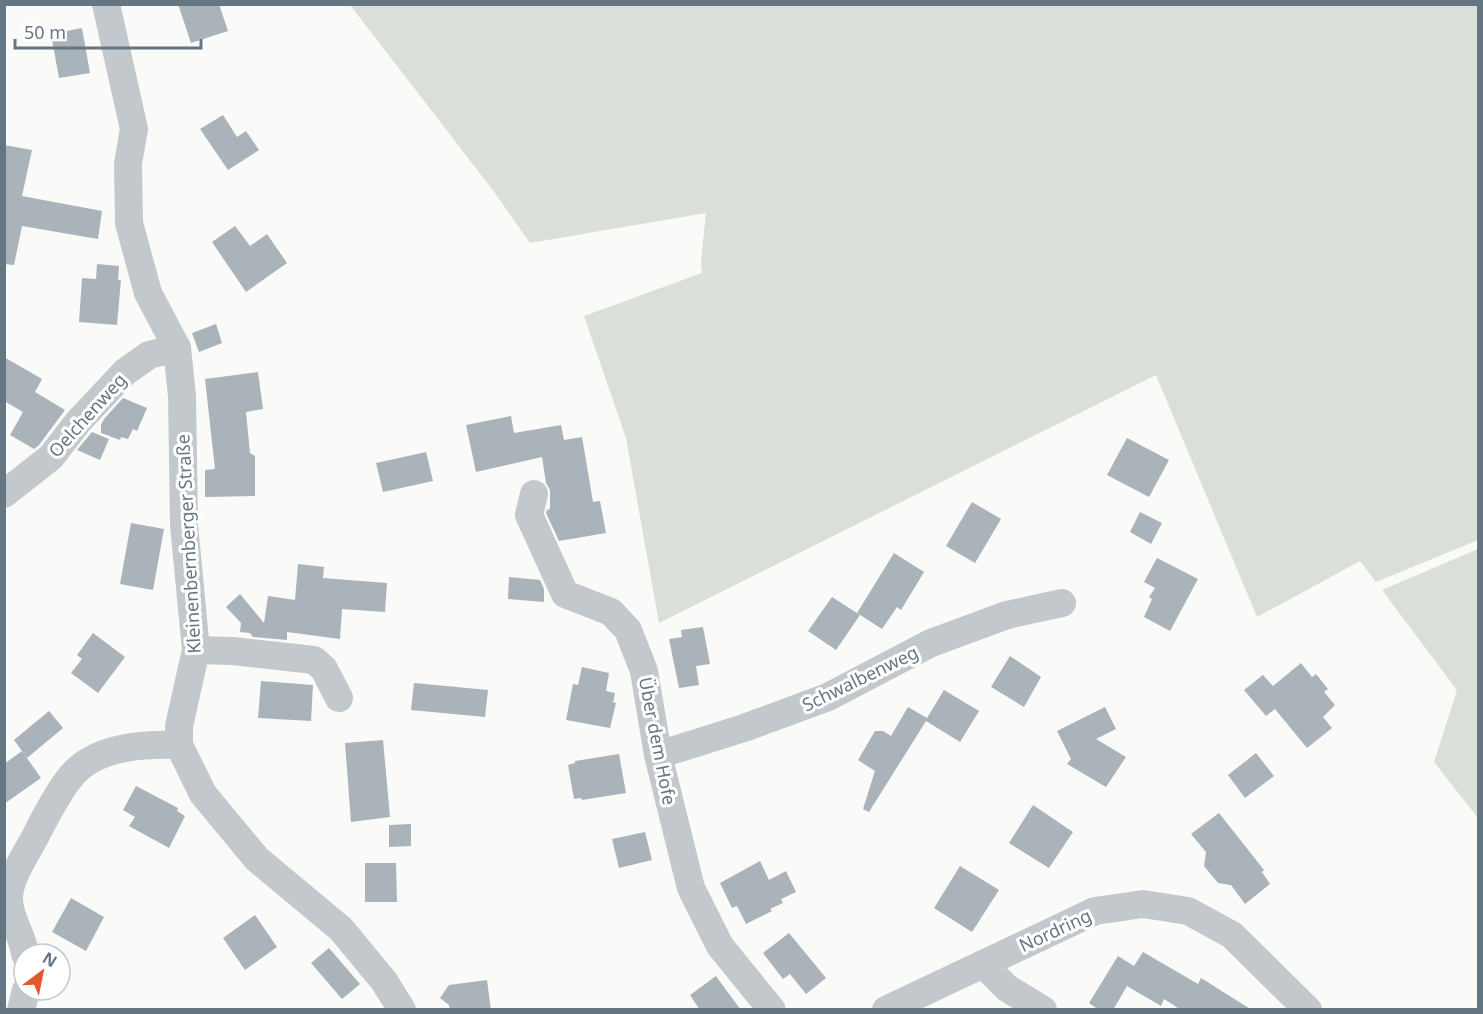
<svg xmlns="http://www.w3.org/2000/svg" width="1483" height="1014" font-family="'Noto Sans',sans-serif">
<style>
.green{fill:#dadfd7}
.building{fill:#aab3b9}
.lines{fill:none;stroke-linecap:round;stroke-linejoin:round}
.minor{stroke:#c3c8cc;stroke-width:28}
.labels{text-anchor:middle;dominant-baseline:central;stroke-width:6;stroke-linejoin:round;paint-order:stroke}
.street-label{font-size:18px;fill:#657683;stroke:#fff}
</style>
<rect width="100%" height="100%" fill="#fafaf8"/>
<g class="green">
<polygon points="350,5 1478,5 1478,540 1376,582 1360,561 1257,617 1156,375 659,623 626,438 584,316 702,273 701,261 706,213 530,243 492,189"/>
<polygon points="1478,549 1478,818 1434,762 1457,690 1382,590"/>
</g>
<g class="building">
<polygon points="178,4 219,4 228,31 191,43"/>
<polygon points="82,28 90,73 59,78 51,34"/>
<polygon points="223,115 237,137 246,131 259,150 228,170 200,129"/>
<polygon points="4,145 32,150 22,196 102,211 98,239 22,226 14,265 4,264"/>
<polygon points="235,226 250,246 267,234 287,263 246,292 212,242"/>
<polygon points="97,264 119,266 118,280 121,280 117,325 79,322 82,278 96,279"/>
<polygon points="216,324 222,343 199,352 192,333"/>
<polygon points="4,357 42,379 35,392 65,410 39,445 34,449 10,435 23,412 4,401"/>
<polygon points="258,372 263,409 246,412 250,453 255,456 255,496 205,497 205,470 215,469 205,379"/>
<polygon points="123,398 147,408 137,431 133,429 128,439 121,437 120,440 101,433 101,425 104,419"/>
<polygon points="511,416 514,433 561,425 564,440 582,437 593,502 600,501 606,533 559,541 546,513 547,510 550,509 550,490 546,483 542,457 476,472 466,425"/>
<polygon points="92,432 109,439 100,460 77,450"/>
<polygon points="1127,438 1169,460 1149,497 1107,475"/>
<polygon points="426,452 433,481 383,492 376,463"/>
<polygon points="972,502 1001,519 975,563 946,546"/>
<polygon points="1140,512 1162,523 1151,544 1130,532"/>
<polygon points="131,523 164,529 153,590 120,584"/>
<polygon points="894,553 924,572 901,610 897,607 882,629 857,613"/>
<polygon points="1157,558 1198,579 1170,631 1144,617 1152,599 1149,597 1155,588 1144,582"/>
<polygon points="298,564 324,567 323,578 387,583 385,612 342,609 340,639 287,632 287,640 253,637 250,633 240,632 241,623 226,607 240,594 264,623 268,596 295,600"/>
<polygon points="509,577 540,580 544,589 544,602 508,599"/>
<polygon points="832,597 860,615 836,650 808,631"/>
<polygon points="703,627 710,664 696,666 699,685 679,688 669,639 682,637 681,630"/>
<polygon points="93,633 125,657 98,693 71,673 82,659 77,655"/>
<polygon points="1010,656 1041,677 1024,707 991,687"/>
<polygon points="1301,663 1312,677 1316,674 1328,689 1324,692 1335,705 1323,717 1332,728 1307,748 1275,709 1266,716 1244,690 1263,675 1273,686"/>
<polygon points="582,667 609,673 606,691 615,693 613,702 616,703 610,728 566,720 573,684 578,685"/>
<polygon points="261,681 313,685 311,721 258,718"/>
<polygon points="414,683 488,690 485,717 411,710"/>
<polygon points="944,690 979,711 960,742 926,721 869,812 863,809 875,771 858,760 875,731 883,731 891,736 908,707 927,718"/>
<polygon points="1105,707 1116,729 1096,739 1126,757 1106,787 1067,764 1071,759 1057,731"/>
<polygon points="49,711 63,728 27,758 14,740"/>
<polygon points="383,740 390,817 351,822 345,743"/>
<polygon points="22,751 41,778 4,804 4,764"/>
<polygon points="1256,753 1274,776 1245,798 1228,775"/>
<polygon points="619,754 626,793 582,800 581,798 574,799 568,765 575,763 575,761"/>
<polygon points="136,786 178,808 177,811 185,816 169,848 129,826 135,817 123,810"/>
<polygon points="1033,805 1073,832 1049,868 1009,843"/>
<polygon points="1219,813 1264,870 1262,872 1270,884 1245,904 1231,885 1218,883 1204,866 1206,852 1191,834"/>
<polygon points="411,824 411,846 389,847 389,825"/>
<polygon points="645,832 652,860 619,868 612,839"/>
<polygon points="760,861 769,880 786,871 796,892 781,899 783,903 770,909 772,911 746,924 737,906 732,908 720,883"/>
<polygon points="365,863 396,863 397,902 365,902"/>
<polygon points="960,866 999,890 972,932 934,908"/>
<polygon points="71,898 104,917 86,951 52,932"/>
<polygon points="255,915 277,947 245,970 223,938"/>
<polygon points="789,933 826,978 806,994 790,974 783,979 763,953"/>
<polygon points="329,948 360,984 342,999 311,963"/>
<polygon points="1143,952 1198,984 1201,978 1252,1010 1181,1010 1164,999 1161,1006 1127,986 1113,1010 1099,1010 1089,1003 1118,956 1134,966"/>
<polygon points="716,976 726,990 741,1010 700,1010 690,995"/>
<polygon points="487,980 491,1010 450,1010 449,1005 440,998 449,985"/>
</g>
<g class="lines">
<g class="minor">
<polyline points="106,4 134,129 128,164 129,223 148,293 177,348 182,396 184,525 196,650 179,726 179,745 203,794 257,859 341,929 384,981 402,1010"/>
<polyline points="4,494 51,457 78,422 125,372 149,355 177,348"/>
<polyline points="534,494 529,515 565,594 611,612 628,630 644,671 658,755 691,888 720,946 772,1010"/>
<polyline points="196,650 233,651 314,660 324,669 339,698"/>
<polyline points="658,755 744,728 828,697 931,643 1007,615 1062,603"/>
<path d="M25,954C23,934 8,918 9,897C10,877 25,856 34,839C43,821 62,785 75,772C100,746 145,744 179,745"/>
<polyline points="983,964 1007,988 1043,1010"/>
<polyline points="21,1010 26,990"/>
<polyline points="886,1010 1095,911 1143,904 1188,911 1232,935 1308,1010"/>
</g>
</g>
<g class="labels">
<g class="street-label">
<text transform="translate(87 415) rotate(-48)">Oelchenweg</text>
<text transform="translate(188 544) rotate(-93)">Kleinenbernberger Straße</text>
<text transform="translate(860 678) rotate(-26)">Schwalbenweg</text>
<text transform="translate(658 741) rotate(79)">Über dem Hofe</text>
<text transform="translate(1055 930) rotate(-25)">Nordring</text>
</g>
</g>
<rect width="1483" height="1014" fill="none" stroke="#657683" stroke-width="12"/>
<g transform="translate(42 972) rotate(32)"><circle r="28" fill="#ffffff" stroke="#c1c8cd" stroke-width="1.5"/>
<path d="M0-4.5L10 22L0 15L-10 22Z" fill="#e4572e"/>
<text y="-9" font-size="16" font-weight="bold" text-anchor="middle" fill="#657683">N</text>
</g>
<path d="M15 39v9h186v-9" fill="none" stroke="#657683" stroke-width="3"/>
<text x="24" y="39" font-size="18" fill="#657683" stroke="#ffffff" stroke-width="4.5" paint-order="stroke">50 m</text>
</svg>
